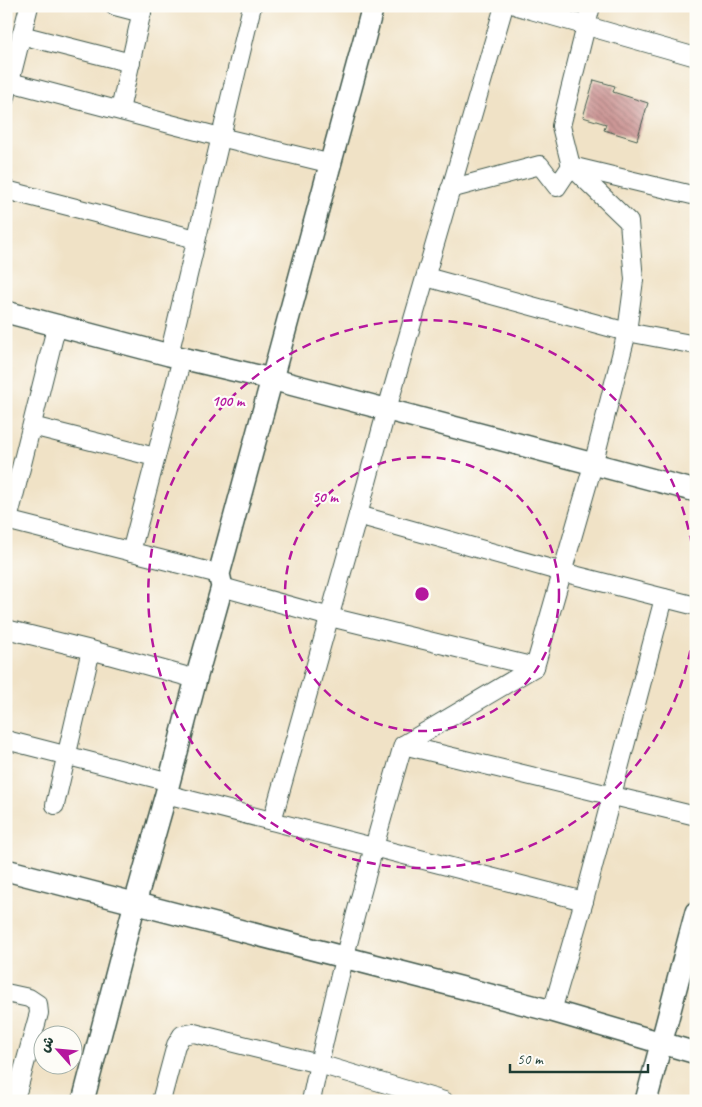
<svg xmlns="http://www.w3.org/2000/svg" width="702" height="1107" font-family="Caveat,'Playpen Sans Arabic',sans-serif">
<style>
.building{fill:url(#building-back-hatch)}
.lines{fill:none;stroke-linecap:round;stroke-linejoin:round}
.minor-casing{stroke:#3e564a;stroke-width:20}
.tertiary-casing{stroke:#3e564a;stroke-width:24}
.minor{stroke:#fff;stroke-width:18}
.tertiary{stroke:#fff;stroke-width:21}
.ring{fill:none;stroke:#b5179e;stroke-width:2.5;stroke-dasharray:9 6}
.centre{fill:#b5179e;stroke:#fdfcf7;stroke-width:2.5}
.ring-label{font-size:15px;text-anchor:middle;font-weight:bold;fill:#b5179e;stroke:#fdfcf7;stroke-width:4.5;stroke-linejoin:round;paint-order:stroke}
</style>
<defs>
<pattern id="building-back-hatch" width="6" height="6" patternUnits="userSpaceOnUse" patternTransform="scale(1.25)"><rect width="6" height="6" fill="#cd9897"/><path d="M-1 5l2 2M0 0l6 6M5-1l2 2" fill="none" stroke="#a67d7c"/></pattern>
</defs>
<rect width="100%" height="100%" fill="#fdfcf7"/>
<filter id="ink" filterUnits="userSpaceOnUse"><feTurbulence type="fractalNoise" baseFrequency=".02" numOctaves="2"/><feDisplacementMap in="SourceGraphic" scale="10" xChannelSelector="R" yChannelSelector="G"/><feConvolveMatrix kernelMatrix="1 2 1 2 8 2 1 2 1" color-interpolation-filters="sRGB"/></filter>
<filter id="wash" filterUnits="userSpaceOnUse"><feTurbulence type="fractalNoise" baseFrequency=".0096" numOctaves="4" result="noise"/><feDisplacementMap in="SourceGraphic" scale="20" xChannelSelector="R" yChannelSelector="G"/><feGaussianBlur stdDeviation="1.12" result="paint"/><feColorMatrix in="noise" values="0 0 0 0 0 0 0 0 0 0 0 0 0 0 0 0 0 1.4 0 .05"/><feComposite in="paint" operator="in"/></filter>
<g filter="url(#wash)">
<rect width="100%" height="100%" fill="#f0e2c6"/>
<g id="blocks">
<polygon class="building" points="594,80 615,86 613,92 648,103 637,140 604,130 606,124 583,117"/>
</g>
</g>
<g filter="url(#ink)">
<use href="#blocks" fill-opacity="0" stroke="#3e564a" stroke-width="1"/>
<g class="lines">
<g class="minor-casing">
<g id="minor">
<polyline points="115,6 142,13"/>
<polyline points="517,6 696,57"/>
<polyline points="21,35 131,63"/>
<polyline points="10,82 220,137 332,164"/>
<polyline points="6,97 29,6"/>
<polyline points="120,110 143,6"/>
<polyline points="450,189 540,165 557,187 571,166 696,196"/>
<polyline points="6,190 196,239"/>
<polyline points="426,277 627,332 696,345"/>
<polyline points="169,355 252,6"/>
<polyline points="32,426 155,457"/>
<polyline points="358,515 562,572 696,606"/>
<polyline points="6,520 219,574"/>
<polyline points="8,520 57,324"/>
<polyline points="131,552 182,358"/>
<polyline points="222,587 330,617 535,667"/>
<polyline points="6,629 91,650 196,679"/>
<polyline points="6,740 170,782"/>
<polyline points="403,745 696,816"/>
<polyline points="166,794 584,901"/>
<polyline points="55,805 91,650"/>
<polyline points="272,821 358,515 387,409 504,6"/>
<polyline points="6,993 29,998 38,1004 39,1013 18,1089 11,1097 6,1098"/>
<polyline points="552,1011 584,901 664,598"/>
<polyline points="161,1101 176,1045 182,1035 194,1033 319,1064 444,1101"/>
<path d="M311,1101C336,981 369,863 403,745L535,667L593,465L627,332L634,280L629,222L571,166L561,126L591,6"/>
</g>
</g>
<g class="tertiary-casing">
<g id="tertiary">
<polyline points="6,312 169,355 271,379 696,491"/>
<polyline points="6,870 552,1011 696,1053"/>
<path d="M83,1101L135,903L166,794L196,679L222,587L219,574C269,385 323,196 373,6"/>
<polyline points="646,1101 696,912"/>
</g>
</g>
<use href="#minor" class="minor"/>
<use href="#tertiary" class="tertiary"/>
</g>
</g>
<g class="ring">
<circle cx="422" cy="594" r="137"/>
<path d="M696 606A274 274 0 1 1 696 582"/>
</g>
<circle cx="422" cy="594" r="8" class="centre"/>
<g class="ring-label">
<text x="228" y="406">100 m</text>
<text x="325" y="502">50 m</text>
</g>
<rect width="702" height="1107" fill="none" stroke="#fdfcf7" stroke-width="25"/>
<g transform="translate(58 1050) rotate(297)"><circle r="24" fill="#fdfcf7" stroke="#a4b0a9"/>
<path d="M0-4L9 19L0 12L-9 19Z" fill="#b5179e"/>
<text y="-8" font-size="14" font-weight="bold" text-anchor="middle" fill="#1f3d34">ش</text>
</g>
<path d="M510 1064v8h138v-8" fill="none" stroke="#1f3d34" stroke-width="2.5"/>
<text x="517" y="1064" font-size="15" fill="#1f3d34" stroke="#fdfcf7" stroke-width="4" paint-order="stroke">50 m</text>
</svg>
